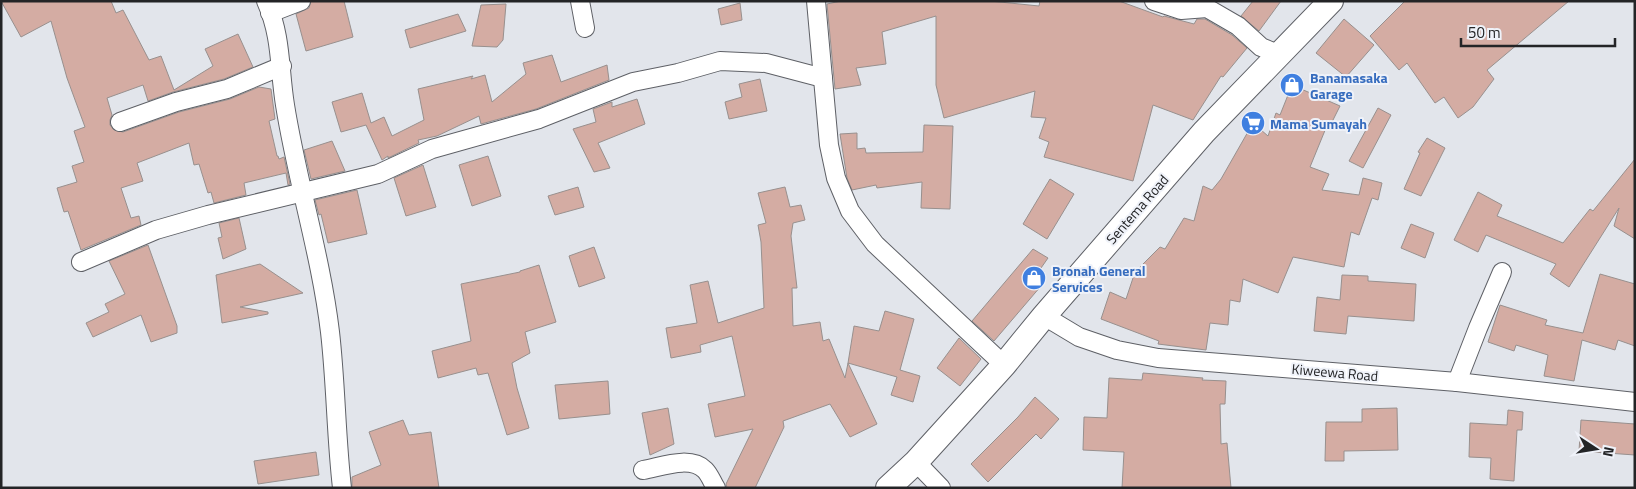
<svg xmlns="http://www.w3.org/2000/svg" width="1636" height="489" font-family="'Titillium Web',sans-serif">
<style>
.building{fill:#d4aca3;stroke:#98908e}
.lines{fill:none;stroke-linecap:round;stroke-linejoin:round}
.street-casing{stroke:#5e6066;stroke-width:20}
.secondary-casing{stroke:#5e6066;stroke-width:26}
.street{stroke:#fff;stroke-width:18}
.secondary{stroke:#fff;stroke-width:24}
.labels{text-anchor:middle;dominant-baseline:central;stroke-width:4;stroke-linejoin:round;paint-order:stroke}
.shop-label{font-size:14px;font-weight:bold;fill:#366cbe;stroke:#eff2f9;text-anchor:start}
.street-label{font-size:14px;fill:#232426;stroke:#eff2f9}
</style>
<rect width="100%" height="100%" fill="#e2e5eb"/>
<g class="building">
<polygon points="1,1 111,1 116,13 123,10 149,60 161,56 174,90 213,66 205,49 238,34 253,67 224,79 173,92 148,101 143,85 107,98 112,115 110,120 110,125 114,130 123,132 179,112 230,99 259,87 271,89 275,119 269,121 277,156 278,156 279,159 284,157 290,184 288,185 286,173 244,183 246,195 214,203 211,192 208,193 199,164 194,165 189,143 137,163 143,181 121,188 131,218 139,216 141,225 81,250 68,211 64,212 57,188 77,182 72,166 84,162 74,131 85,127 67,78 51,21 21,37"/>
<polygon points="311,1 344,1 353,37 306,51 296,14 309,8"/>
<polygon points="841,1 990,1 1039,6 1040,1 1119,1 1163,17 1164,16 1194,24 1197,19 1205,19 1232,35 1247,48 1223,77 1221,76 1193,120 1153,105 1133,181 1044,157 1049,142 1039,138 1046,118 1031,117 1035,91 944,118 936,85 936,16 882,32 886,64 856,68 861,85 835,89 827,4"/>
<polygon points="1253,1 1281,1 1259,31 1241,16"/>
<polygon points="1405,1 1569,1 1487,70 1494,79 1473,107 1458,118 1444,97 1435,103 1407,63 1399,70 1370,36"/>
<polygon points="740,3 742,20 721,25 718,9"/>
<polygon points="506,4 503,40 497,47 472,46 481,5"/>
<polygon points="458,14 466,31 410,48 405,30"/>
<polygon points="1344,19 1374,45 1346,77 1316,53"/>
<polygon points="552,55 561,82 607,65 609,80 536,109 481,124 479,116 437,136 418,140 419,143 388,158 388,156 382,160 366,125 341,132 332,102 362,93 371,123 384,117 392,136 424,120 418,89 473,76 471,79 485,75 492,102 526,74 523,63"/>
<polygon points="760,79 767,111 729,119 725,102 742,97 739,84"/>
<polygon points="1292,85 1340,106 1331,124 1328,123 1310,167 1329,174 1322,190 1359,195 1363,178 1382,183 1378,200 1372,198 1359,235 1351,232 1344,267 1293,257 1278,293 1243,279 1240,302 1230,300 1228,325 1210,323 1206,350 1158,344 1159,341 1101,319 1110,292 1126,299 1135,272 1160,247 1165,249 1184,218 1194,221 1203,186 1212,190 1221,179 1253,123 1268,136 1276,113 1280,115"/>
<polygon points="637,99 645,124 598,143 610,168 594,172 573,129 596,122 593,109 612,102 612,107"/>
<polygon points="1378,108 1391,115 1363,168 1349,161"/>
<polygon points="924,125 953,126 950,209 921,208 922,182 877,188 876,185 852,190 847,178 840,134 857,133 857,149 865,148 866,153 923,152"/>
<polygon points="1427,138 1445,148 1421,196 1404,189 1420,153 1418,152"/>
<polygon points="332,141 345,171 311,179 304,150"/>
<polygon points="488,156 501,196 472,206 459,165"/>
<polygon points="1635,159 1635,239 1614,226 1619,208 1569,287 1550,274 1556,264 1486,235 1478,252 1454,240 1478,192 1502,205 1497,216 1563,243 1590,209 1593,211"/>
<polygon points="423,165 436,207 406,216 394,178"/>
<polygon points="1050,179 1074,194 1047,239 1023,224"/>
<polygon points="578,187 584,207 555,215 548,196"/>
<polygon points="785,187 790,207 801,205 805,220 793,223 791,236 797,288 792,288 793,326 820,322 823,341 829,339 845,378 848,363 877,424 850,437 830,404 783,421 784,427 755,488 727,488 726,484 753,429 715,437 708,404 745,396 732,336 700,345 701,352 671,358 666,328 697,323 690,285 708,281 718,323 764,308 761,242 758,225 766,223 758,193"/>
<polygon points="357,190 367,234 328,243 321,214 319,215 315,200"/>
<polygon points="239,218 246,249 223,259 218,238 222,237 219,223"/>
<polygon points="1411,224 1434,233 1425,258 1401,248"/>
<polygon points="148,245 177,326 177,333 151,342 141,315 93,337 86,323 109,312 105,304 125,294 109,261"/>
<polygon points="594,247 605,278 579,287 569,256"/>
<polygon points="1033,249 1048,258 1034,278 1041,286 994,341 972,321"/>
<polygon points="260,264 303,293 240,307 268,312 268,314 222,323 216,275"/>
<polygon points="539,265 556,322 525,332 530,353 512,363 517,388 529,428 507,435 488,373 478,375 476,368 438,378 432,351 471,341 461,284 520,272 520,271"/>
<polygon points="1600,274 1635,284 1635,346 1618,340 1615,350 1582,340 1574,381 1544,376 1548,355 1516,345 1514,351 1488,342 1500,305 1547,320 1545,325 1583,333"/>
<polygon points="1342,275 1368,276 1368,281 1416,284 1414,321 1348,316 1346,334 1314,331 1317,297 1340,300"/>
<polygon points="885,311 914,319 900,370 920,376 913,402 891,395 897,377 848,363 854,326 879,331"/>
<polygon points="959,338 981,359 960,386 937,368"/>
<polygon points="1143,373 1203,378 1202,380 1226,381 1225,404 1220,404 1221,444 1227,443 1231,488 1122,488 1124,452 1083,450 1084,417 1107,418 1109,378 1142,380"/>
<polygon points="608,381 610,414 559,419 555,385"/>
<polygon points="1035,397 1059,419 1041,439 1036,434 988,482 971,464 1018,417"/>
<polygon points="668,408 674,444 650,455 642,413"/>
<polygon points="1397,408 1398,450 1344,451 1344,461 1325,461 1326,422 1362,422 1362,409"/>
<polygon points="1508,410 1523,412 1522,430 1517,430 1514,481 1490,479 1491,458 1469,457 1470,423 1507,425"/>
<polygon points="403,420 409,435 431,432 439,488 352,488 352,477 381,465 369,432"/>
<polygon points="1581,420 1635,424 1635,455 1579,451"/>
<polygon points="316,452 319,475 258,484 254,461"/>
</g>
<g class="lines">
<g class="street-casing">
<g id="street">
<path d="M266,1C282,37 279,68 285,105C297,181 321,256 330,332C336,384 336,436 342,488"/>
<polyline points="580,1 585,28"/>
<polyline points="816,1 829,145 836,178 850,211 875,244 1004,365"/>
<polyline points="1154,1 1181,10 1207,8 1238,26 1261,47 1278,54"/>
<polyline points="270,13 301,1"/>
<polyline points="120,122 176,102 227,89 282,66"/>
<polyline points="81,262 156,230 208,215 378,174 432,149 539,119 633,82 678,73 720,61 766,63 823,78"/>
<polyline points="1044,316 1079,337 1117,350 1158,358 1457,382 1635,402"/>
<polyline points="1457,382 1478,328 1502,272"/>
<polyline points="916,462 941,488"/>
<path d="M643,470C661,467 690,455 705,470C710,475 712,482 716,488"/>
</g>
</g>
<g class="secondary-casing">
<polyline id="secondary" points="888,488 916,462 1004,365 1044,316 1204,132 1331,1"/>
</g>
<use href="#street" class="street"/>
<use href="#secondary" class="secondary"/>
</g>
<defs>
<g id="shop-disc" transform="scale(1.25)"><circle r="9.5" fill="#3f7fe0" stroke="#eff2f9"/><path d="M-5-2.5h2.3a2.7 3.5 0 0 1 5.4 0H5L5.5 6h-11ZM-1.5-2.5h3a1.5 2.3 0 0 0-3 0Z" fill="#fff"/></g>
<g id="supermarket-disc" transform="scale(1.25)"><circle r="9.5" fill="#3f7fe0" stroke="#eff2f9"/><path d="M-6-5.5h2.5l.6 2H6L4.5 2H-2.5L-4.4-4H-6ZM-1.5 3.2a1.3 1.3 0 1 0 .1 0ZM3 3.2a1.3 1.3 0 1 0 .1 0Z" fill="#fff"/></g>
</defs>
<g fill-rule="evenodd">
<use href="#shop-disc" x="1292" y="85"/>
<use href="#supermarket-disc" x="1253" y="123"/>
<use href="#shop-disc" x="1034" y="278"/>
</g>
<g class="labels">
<g class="shop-label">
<text x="1310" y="77">Banamasaka<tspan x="1310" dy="16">Garage</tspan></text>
<text x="1270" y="123">Mama Sumayah</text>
<text x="1052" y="270">Bronah General<tspan x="1052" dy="16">Services</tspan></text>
</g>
<g class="street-label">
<text transform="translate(1137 209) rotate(-49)">Sentema Road</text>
<text transform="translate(1335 372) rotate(5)">Kiweewa Road</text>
</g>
</g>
<rect width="1636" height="489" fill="none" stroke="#232426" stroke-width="5"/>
<g transform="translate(1596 449) rotate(102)" stroke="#eff2f9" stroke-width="4" paint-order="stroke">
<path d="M0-4L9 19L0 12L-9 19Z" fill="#232426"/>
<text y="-8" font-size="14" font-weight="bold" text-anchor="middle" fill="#232426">N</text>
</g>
<path d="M1461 38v8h154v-8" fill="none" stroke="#232426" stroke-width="2.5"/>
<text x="1468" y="38" font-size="15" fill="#232426" stroke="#eff2f9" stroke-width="4" paint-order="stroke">50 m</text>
</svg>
